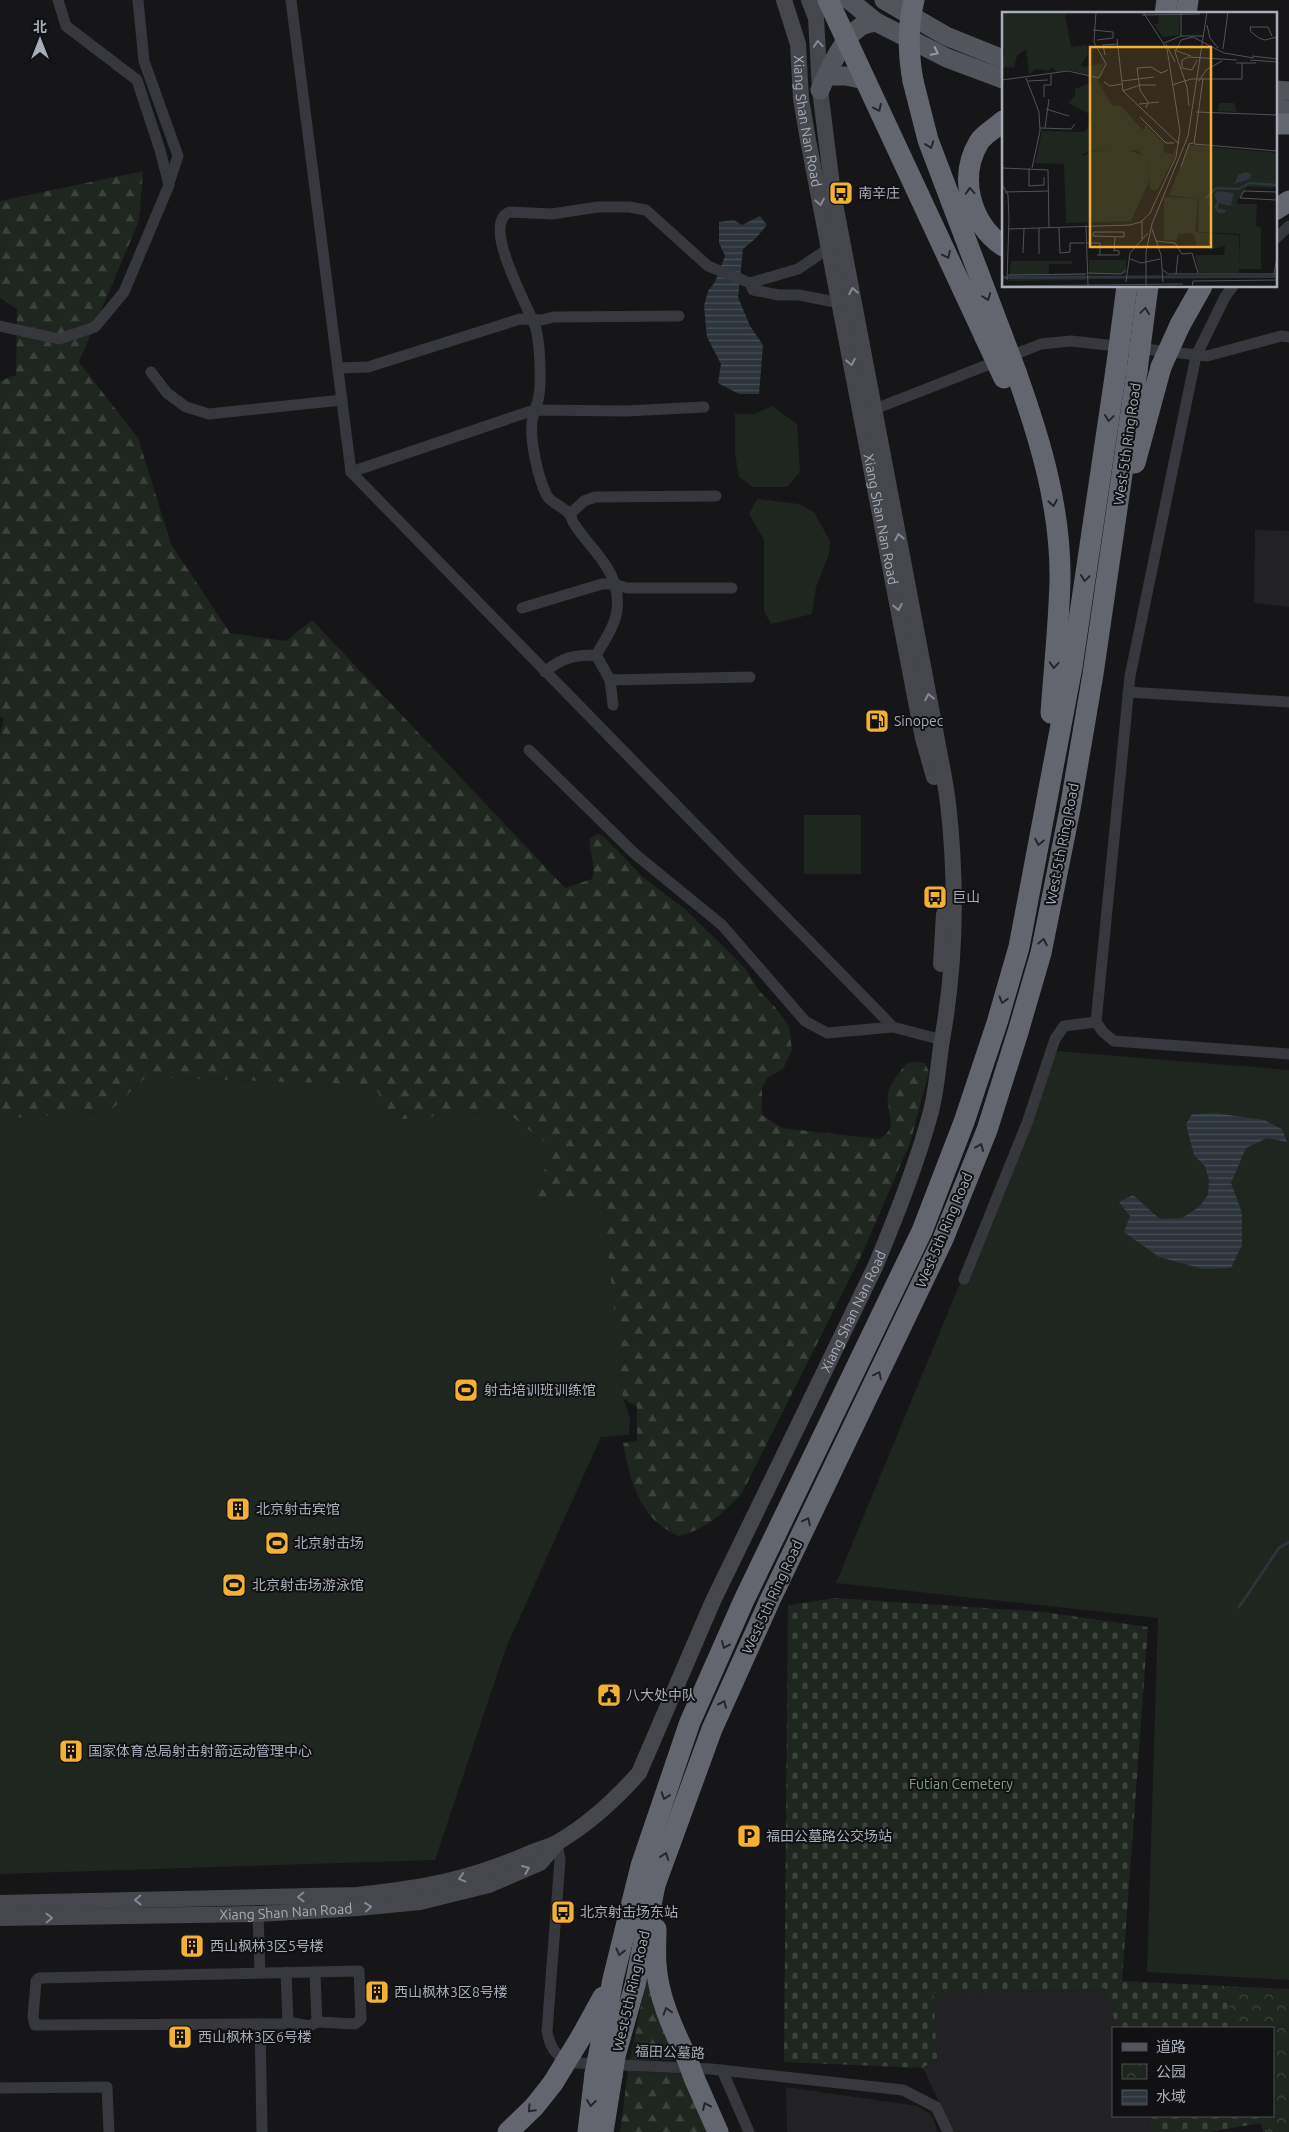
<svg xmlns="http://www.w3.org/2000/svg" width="1289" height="2132" font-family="Ubuntu,'Noto Sans SC',sans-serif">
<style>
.built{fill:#222225}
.grass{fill:#1e261f}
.forest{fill:url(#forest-firs)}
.cemetery{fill:url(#cemetery-stones)}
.park{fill:url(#park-crowns)}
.water{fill:url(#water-rules)}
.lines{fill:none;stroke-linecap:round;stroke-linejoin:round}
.stream{stroke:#2c353c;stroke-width:3}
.street{stroke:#37383d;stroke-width:11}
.secondary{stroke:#45474d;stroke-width:16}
.primary{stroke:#53555c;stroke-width:19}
.highway{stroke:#63666e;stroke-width:21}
.highway-bridge{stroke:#63666e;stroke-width:21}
.oneway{stroke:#858993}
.oneway2{stroke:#979ba6}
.oneway3{stroke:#26262a}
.labels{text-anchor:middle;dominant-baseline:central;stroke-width:4;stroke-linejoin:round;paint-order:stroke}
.street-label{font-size:14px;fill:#a8adb8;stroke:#111113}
.poi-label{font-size:14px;fill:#a8adb8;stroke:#111113;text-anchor:start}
.park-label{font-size:14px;fill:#7fa381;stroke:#111113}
.inset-river{fill:none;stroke:#2c353c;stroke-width:2.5}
.inset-road{fill:none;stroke:#505258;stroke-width:1}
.view{fill:#f2b134;fill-opacity:0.15;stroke:#f2b134;stroke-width:2.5}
.inset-edge{fill:none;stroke:#a8adb8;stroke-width:2.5}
</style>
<defs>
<pattern id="forest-firs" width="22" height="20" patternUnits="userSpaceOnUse" patternTransform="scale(1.25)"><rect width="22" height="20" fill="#1e261f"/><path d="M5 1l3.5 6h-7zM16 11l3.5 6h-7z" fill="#3c433d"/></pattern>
<pattern id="cemetery-stones" width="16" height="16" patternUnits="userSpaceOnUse" patternTransform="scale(1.25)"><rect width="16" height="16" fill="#1e261f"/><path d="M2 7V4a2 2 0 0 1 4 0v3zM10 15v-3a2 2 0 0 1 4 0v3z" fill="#3c433d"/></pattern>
<pattern id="park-crowns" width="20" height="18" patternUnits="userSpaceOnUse" patternTransform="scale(1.25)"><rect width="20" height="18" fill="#1e261f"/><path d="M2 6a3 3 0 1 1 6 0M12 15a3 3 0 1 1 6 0" fill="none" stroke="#3c433d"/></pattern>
<pattern id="water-rules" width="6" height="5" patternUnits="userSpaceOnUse" patternTransform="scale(1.25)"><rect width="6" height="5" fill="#2c353c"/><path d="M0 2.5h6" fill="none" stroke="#485056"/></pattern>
</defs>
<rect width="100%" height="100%" fill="#161618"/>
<g class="built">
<polygon points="1255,530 1289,531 1289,607 1254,603"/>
<polygon points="1104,1988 1117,2028 1113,2028 1113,2116 1146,2116 1151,2132 953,2132 923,2068 937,2058 932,1993 1067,1991"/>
<polygon points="786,2087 918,2106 932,2116 938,2132 787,2132"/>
</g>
<g class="grass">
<polygon points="772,406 797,424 800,472 787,487 753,487 739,477 735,454 735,414 754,414"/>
<polygon points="757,499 799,504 814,512 830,541 829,554 816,587 812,614 771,624 764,611 764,540 749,514"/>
<rect x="804" y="815" width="57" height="59"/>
<polygon points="1056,1051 1289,1070 1289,1980 1147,1972 1158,1618 836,1583"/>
<polygon points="146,1077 375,1085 393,1120 504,1110 554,1150 531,1199 603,1202 623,1398 630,1418 629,1435 601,1437 506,1648 435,1860 0,1874 0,1119 110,1111"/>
</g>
<g class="forest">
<path d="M143,171L139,221L79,362L138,438L171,544L230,633L286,641L312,620L565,888L592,879C597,865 588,852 590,838L598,834L604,837L642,876L686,910L745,968L760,992L775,1007L789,1026L792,1050L783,1069L767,1078L762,1088V1115L782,1128L879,1139C901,1128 885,1111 888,1093C889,1086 895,1079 899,1073C908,1060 910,1062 925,1063L929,1072L910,1143L862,1254L742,1493C724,1513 706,1529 679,1536C640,1520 630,1481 623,1443L637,1441V1406L623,1399L603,1203L531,1199L554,1150L504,1110L393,1120L374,1085L146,1077L110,1111L0,1119V735L4,719L0,717V381L16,375L17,309L0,298V201Z"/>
<polygon points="649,1966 681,2060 630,2060"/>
<polygon points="628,2071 687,2074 711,2132 620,2132"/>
</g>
<g class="cemetery">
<polygon points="836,1598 1044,1612 1148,1627 1122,1981 1224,1986 1235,2028 1117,2028 1104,1988 1067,1991 933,1993 937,2058 923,2068 784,2062 788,1605"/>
<polygon points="1146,2116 1259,2116 1261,2123 1209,2132 1151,2132"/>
</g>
<polygon class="park" points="1224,1986 1289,1989 1289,2132 1263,2132 1259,2116 1273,2116 1273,2028 1235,2028"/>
<g class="water">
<polygon points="760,216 767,225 756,238 743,249 738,297 750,326 763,345 759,394 739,394 718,383 721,364 707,337 704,306 708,291 715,282 725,256 719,243 719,222 734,220 742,225"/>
<polygon points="1215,1113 1264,1120 1282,1129 1287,1142 1267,1138 1246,1148 1231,1183 1242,1213 1242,1245 1231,1268 1203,1269 1159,1257 1124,1232 1130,1216 1119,1202 1133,1195 1160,1219 1182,1218 1199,1207 1208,1195 1209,1180 1205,1166 1194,1155 1186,1124 1192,1114"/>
</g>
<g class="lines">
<polyline class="stream" points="1239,1607 1279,1548 1289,1542"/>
<g class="street">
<polyline points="138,0 144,61 178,156 169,183"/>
<polyline points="291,0 351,472 893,1027 942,1040"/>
<polyline points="1275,239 1289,226"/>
<polyline points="750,283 753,290 779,295 799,295 840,303"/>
<polyline points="1233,286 1225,297 1196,356 1130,676 1096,1022 1103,1032 1114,1041 1289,1054"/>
<polyline points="0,326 59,339 95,327 124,292 169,185 160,150 137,80 66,26 58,0"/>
<polyline points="338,368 368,367 520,319 541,320 554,317 679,316"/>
<polyline points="151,372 167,393 186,407 209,414 342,400"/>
<polyline points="875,409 1041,344 1071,341 1207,356 1281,336 1289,337"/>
<polyline points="351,472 534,410 626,411 704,407"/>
<polyline points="570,514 584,501 595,497 716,496"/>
<polyline points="522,608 602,584 614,584 627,588 732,588"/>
<path d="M596,655C611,630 623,615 615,585C608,561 585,542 573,522C572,520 572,517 570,515C565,507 552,504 547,496C538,478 530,442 532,422C533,414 536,408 538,400C542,385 540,344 536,329C530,309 479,223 510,212L552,214L598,207H629L646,210L708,266L750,283L798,269L829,248"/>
<path d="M545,672C562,657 575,655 596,655L610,680L613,705"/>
<polyline points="610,680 750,677"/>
<polyline points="1128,692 1289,702"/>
<polyline points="529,750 635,854 722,925 805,1021 827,1033 893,1027"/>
<polyline points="964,1279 1027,1123 1055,1039 1064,1026 1096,1022"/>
<path d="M557,1843L560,1860L547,2031C550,2050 558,2059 577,2063L711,2069L903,2090L936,2107L948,2132"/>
<polyline points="258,1914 260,1973"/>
<polygon points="359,1971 361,2019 355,2024 317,2022 309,2026 288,2022 282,2024 35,2025 33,2017 36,1981 39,1978"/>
<polyline points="286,1972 288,2022"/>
<polyline points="315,1973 317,2022"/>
<polyline points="260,2024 262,2132"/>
<polyline points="722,2070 749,2132"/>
<polyline points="0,2088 107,2087 109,2132"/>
</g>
<g class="secondary">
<path id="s1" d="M784,0L798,44L801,99L808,140L923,738L934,777"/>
<polyline points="941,964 944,914"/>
<path id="s2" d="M0,1903L357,1895C422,1888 469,1880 530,1853C539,1849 550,1847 558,1842C589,1824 615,1800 639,1773L713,1601L875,1267C896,1217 916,1167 930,1115C937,1090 938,1065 942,1040C956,962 957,882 948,803C945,778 939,753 935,729L833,193L820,90L816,18L809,0"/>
<path id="s3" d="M0,1918L258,1914L358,1908L420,1902L489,1885L540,1863L557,1843"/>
</g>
<g class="primary">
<polyline points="849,0 876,22 947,58 1003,79"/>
<polyline points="884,0 946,36 1003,59"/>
<polyline points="826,76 846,76 865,80"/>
<path d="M820,90C829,70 841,40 860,27C864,24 871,23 876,22"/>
<polyline points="1275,90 1289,91"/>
<polyline points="1275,109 1289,110"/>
</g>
<g class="highway">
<polyline points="828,0 985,337"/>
<polyline points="1165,14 1167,0"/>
<polyline points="1186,14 1188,0"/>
<polyline points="913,81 928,140 1002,335"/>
<path d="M1003,121C996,128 984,134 979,142C958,177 970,223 1003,246"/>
<polyline points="1275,124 1289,124"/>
<polyline points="1275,210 1289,201"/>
<polyline points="1180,325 1202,286"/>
<path d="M1016,372C1040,439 1061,508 1060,580C1059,624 1054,669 1051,713"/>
<polyline points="1135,463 1161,367"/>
<path d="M656,1929C656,1940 655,1952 656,1964C658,1996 672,2027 686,2056"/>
<polyline points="581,2037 603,1997"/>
<polyline points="601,2043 613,1979 641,1866 690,1722 744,1600 922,1231 964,1122 997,1023 1019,947 1072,667 1116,370"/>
<polyline points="615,2056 635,1985 655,1885 712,1729 770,1600 943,1239 987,1130 1018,1032 1041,953 1070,809 1093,674 1137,371"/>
<polyline points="695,2080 718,2132"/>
<polyline points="508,2132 534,2107 553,2083"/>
<polyline points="588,2132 595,2074"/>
<polyline points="603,2132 612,2076"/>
</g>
<g class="highway-bridge">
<path d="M913,81C908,53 907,28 914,0"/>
<polyline points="1002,335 1016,372"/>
<polyline points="985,337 1004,378"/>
<polyline points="1161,367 1180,325"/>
<polyline points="1116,370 1127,286"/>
<polyline points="1137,371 1148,286"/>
<polyline points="686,2056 695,2080"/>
<polyline points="595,2074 601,2043"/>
<polyline points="612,2076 615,2056"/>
<polyline points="553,2083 581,2037"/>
</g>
</g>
<defs><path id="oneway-chevron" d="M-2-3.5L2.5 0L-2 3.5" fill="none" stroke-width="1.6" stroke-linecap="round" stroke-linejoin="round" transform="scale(1.25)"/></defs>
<g class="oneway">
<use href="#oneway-chevron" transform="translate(818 44) rotate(-94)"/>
<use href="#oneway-chevron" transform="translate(820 202) rotate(79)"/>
<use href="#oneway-chevron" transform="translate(853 291) rotate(-101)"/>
<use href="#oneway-chevron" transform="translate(851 362) rotate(79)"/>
<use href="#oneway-chevron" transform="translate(899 537) rotate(-101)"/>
<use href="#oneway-chevron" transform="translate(898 607) rotate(79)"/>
<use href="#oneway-chevron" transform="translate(929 697) rotate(-101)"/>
<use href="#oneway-chevron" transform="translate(526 1869) rotate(-23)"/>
<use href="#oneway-chevron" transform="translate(462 1878) rotate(165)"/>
<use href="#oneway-chevron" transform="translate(301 1897) rotate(179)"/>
<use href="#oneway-chevron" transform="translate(138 1900) rotate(179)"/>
<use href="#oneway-chevron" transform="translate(368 1907) rotate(-6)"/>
<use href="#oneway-chevron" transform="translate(49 1918) rotate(-1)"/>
</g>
<use class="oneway2" href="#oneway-chevron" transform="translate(935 52) rotate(26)"/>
<g class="oneway3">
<use href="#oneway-chevron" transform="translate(878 108) rotate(65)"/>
<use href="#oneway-chevron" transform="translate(930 145) rotate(70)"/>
<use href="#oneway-chevron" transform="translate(970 191) rotate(-94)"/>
<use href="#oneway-chevron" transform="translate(947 255) rotate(65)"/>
<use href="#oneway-chevron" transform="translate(987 297) rotate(69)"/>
<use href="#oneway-chevron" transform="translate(1145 311) rotate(-82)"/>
<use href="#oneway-chevron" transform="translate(1109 418) rotate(98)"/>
<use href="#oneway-chevron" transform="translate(1053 503) rotate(80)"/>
<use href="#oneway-chevron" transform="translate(1085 578) rotate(98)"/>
<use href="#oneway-chevron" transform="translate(1054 665) rotate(94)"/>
<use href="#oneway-chevron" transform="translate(1039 842) rotate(101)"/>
<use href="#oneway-chevron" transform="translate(1043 942) rotate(-79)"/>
<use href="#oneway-chevron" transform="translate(1003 1000) rotate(106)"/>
<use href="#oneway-chevron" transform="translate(980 1147) rotate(-68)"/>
<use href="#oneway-chevron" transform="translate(878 1375) rotate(-64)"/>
<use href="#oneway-chevron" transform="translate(807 1521) rotate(-64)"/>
<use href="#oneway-chevron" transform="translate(725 1645) rotate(114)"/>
<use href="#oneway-chevron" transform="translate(723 1704) rotate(-66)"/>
<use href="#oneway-chevron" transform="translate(665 1796) rotate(109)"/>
<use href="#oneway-chevron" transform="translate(665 1856) rotate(-70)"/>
<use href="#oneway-chevron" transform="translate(620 1952) rotate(104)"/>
<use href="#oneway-chevron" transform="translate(667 2011) rotate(-107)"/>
<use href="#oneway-chevron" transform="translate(591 2103) rotate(97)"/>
<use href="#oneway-chevron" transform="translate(706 2106) rotate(-114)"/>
<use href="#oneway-chevron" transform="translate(531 2109) rotate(133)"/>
</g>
<defs>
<g id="bus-square" transform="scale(1.25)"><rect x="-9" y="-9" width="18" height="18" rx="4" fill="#f2b134" stroke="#111113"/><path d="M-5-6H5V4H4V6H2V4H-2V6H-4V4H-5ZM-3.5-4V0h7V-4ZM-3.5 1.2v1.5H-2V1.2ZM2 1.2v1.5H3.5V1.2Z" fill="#111"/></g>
<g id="fuel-square" transform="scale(1.25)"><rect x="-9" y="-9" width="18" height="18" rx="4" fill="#f2b134" stroke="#111113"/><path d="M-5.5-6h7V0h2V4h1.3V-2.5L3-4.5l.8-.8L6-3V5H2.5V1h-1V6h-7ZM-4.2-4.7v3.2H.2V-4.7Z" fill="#111"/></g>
<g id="stadium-square" transform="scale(1.25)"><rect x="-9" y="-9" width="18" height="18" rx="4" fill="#f2b134" stroke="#111113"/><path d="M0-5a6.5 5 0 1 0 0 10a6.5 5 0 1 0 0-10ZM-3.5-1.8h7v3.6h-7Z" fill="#111"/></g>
<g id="building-square" transform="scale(1.25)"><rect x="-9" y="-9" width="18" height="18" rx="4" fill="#f2b134" stroke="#111113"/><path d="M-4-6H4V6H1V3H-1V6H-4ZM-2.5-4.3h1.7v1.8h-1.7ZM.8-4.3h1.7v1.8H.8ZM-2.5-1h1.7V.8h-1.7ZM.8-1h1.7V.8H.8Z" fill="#111"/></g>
<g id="civic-square" transform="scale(1.25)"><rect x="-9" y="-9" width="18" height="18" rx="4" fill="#f2b134" stroke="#111113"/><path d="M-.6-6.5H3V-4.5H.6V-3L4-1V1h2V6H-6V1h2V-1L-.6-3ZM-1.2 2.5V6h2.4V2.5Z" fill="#111"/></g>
<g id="parking-square" transform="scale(1.25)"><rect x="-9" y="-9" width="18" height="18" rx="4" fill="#f2b134" stroke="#111113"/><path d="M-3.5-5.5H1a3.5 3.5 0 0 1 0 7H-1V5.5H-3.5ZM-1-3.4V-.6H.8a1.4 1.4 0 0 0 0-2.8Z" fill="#111"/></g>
</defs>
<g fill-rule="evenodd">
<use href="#bus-square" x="841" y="193"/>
<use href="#fuel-square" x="877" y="721"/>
<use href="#bus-square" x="935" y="897"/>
<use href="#stadium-square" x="466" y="1390"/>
<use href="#building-square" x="238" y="1509"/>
<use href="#stadium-square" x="277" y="1543"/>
<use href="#stadium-square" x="234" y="1585"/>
<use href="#civic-square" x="609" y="1695"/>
<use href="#building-square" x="71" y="1751"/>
<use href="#parking-square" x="749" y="1836"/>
<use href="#bus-square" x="563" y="1912"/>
<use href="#building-square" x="192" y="1946"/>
<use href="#building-square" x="377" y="1992"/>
<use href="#building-square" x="180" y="2037"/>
</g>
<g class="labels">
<g class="street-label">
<text stroke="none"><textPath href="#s1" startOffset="124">Xiang Shan Nan Road</textPath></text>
<text transform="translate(1127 444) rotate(-82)">West 5th Ring Road</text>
<text stroke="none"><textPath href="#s1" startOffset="529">Xiang Shan Nan Road</textPath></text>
<text transform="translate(1062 844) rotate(-79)">West 5th Ring Road</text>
<text transform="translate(944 1230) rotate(-67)">West 5th Ring Road</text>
<text stroke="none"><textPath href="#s2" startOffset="1182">Xiang Shan Nan Road</textPath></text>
<text transform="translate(772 1597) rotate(-65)">West 5th Ring Road</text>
<text stroke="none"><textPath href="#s3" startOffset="286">Xiang Shan Nan Road</textPath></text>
<text transform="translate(631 1991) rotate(-77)">West 5th Ring Road</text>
<text transform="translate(670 2052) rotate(2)">福田公墓路</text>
</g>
<g class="poi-label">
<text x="858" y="193">南辛庄</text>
<text x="894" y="721">Sinopec</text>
<text x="952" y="897">巨山</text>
<text x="484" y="1390">射击培训班训练馆</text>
<text x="256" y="1509">北京射击宾馆</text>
<text x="294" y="1543">北京射击场</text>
<text x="252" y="1585">北京射击场游泳馆</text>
<text x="626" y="1695">八大处中队</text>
<text x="88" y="1751">国家体育总局射击射箭运动管理中心</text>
<text x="766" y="1836">福田公墓路公交场站</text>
<text x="580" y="1912">北京射击场东站</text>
<text x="210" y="1946">西山枫林3区5号楼</text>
<text x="394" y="1992">西山枫林3区8号楼</text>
<text x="198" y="2037">西山枫林3区6号楼</text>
</g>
<g class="park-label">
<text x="961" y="1784">Futian Cemetery</text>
</g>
</g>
<g transform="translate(1002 12)">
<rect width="275" height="275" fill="#161618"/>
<path d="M217,91H232L235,100L216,99ZM40,119L78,120L74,131L80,144L102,136L123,137L140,143L145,148L147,169L129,209L64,211L62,152L33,151ZM187,133L275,141V176L246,175L235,189L236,192H255L254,214L259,215V257H237L238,222L196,220L197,187L167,183Z" fill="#1e261f"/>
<path d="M0,0H69L63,2L69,35L85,33L86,42L79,53L83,55L102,51L96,69L110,94L118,93L141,118L144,113L162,131L161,140L171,142L173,135L174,142L156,177L152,179L148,176L145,148L138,147L140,143L136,139L102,136L74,144V131L78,120L84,119L89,103L66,91L73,84V77L90,70V64L67,58L55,61L50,55L47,59L34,57L27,62L24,37L15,44L12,56L0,55L3,37L0,35ZM194,273H275V275H194Z" fill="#1e261f"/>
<path d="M162,185L196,187L193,220L203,221L206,234L196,236L191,221L176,222L175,229L162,228Z" fill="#1e261f"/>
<path d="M157,3H178L177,23L161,25L152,12H156ZM203,221L237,223V261H197L193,243H222L223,234L207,238ZM87,248H124V262L87,263ZM9,249H70V252H47V262L83,261V268L7,269Z" fill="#1e261f"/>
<path d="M243,160L249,162L248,167L232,172L236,163ZM215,179L232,181L229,194L217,191L216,197L224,198L223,201H216L212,195L215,190L212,183ZM275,263V266L0,267V264Z" fill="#2c353c"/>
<path class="inset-river" d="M204,186L214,176L236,177L248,171L275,173"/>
<path class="inset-road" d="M179,1V24M140,3L198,2M205,13L208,26L216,36M91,18L111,20V26L95,28M270,24L266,15H248L249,20L257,26L263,28L275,25M115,27L121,79L177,132M162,31L179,24H202M164,32L173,50M221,37L226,0M172,38L189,44M103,43L101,33L115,32M250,44L275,47M195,48L190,58L180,56V48L186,45L235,48M248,48L275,50M234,51H254M24,66L37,100L38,119L30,156M201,67L192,132L275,139M0,68L66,59L97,66L104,52L92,30L94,0M26,69L46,68M120,69L152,65M197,69L204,58L220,49M102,70L108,74L120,72M170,73L189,67H240V51M121,79L138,73H154M42,85V73H49V62M137,92L157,90M187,94L185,75L173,40L179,28L191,25L222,41L252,46M144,96L146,90L138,78L135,56L149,55L159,61L166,58M44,97L67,104M194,100L275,103M138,105L164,131H172M38,116L69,117L73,112M43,116L47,87M179,155L187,132L191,131M0,156L46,158L47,216M27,156V174L42,173V165M0,172L6,183L7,208L5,268M3,180L47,179M275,180L242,179L238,186L275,188M84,213L86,274M37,216V242M57,216L58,241L68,240V231H83M6,217L128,213L139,210L148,201L174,145L178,119L165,37L141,0M150,217L159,243L161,270M122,220V225L91,224L92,220ZM140,227V208M154,229L173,231L180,242L190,241L196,261M85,231H98V243M112,240L113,225M21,241L22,216M95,243H117V239L113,238M128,247L139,251L158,247M161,258L166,262H275M86,261L119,262L124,258M174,262L176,243M272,262L275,245M6,263L84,262M124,270L128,241L146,221M0,274L181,272M144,275V240L150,212L186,124L205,0M190,275L191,269L275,268"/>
<path class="view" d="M88,35H209V235H88Z"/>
<rect width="275" height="275" class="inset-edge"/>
</g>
<rect x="1112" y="2027" width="162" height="90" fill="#111113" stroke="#4d4f55"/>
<rect x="1122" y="2043" width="25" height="8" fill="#53555c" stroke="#4d4f55"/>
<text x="1156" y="2052" font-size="15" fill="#a8adb8">道路</text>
<rect x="1122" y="2064" width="25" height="15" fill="url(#park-crowns)" stroke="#4d4f55"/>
<text x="1156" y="2077" font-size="15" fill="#a8adb8">公园</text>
<rect x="1122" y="2090" width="25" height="15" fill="url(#water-rules)" stroke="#4d4f55"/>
<text x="1156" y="2102" font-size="15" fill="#a8adb8">水域</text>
<g transform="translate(40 40)" stroke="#111113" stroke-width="4" paint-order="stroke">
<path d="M0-4L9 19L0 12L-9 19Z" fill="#a8adb8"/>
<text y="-8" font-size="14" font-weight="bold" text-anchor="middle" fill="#a8adb8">北</text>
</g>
</svg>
